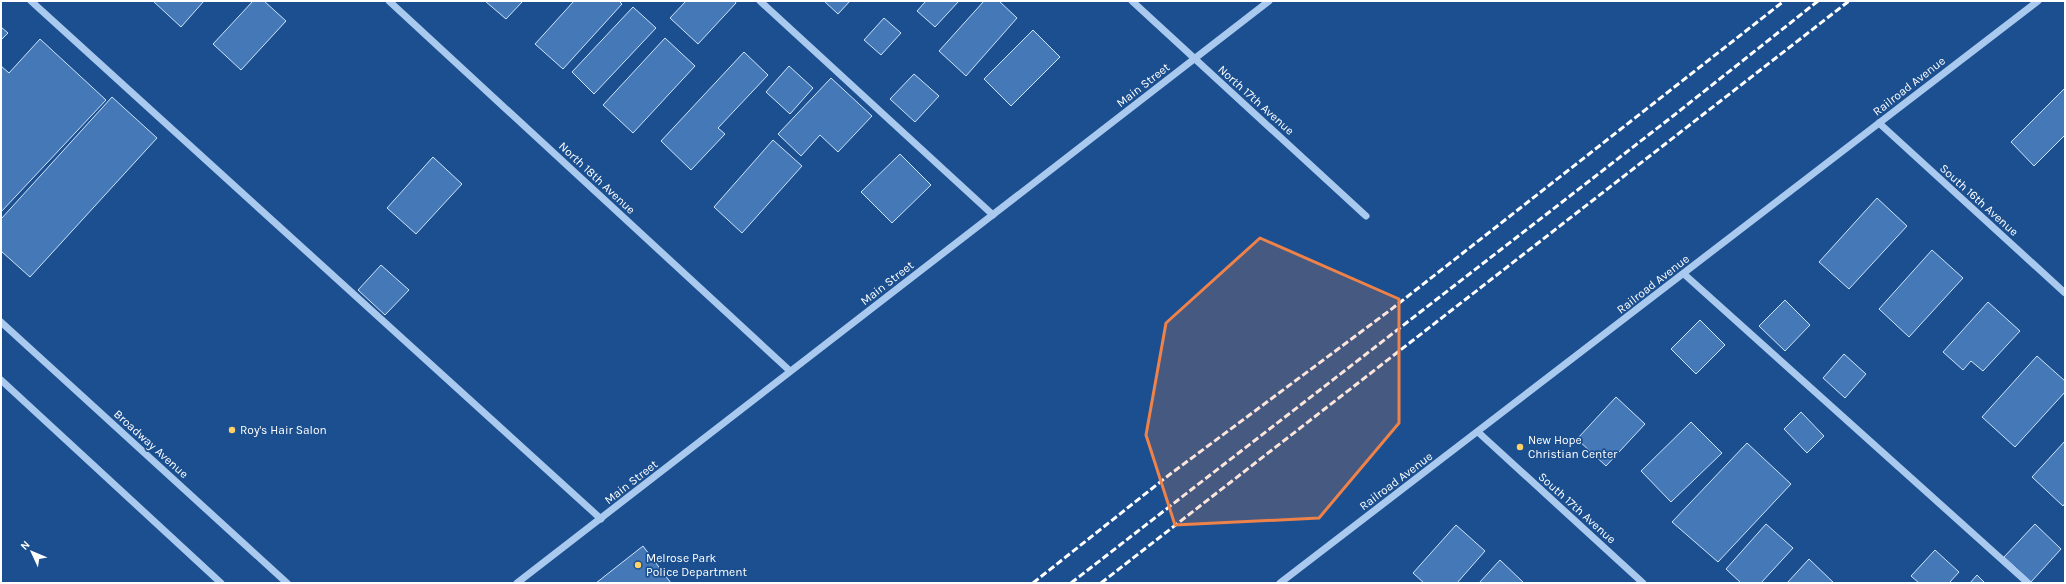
<svg xmlns="http://www.w3.org/2000/svg" width="2066" height="584" font-family="Karla,sans-serif">
<style>
.building{fill:#4478b7;stroke:#cfe3fa}
.lines{fill:none;stroke-linecap:round;stroke-linejoin:round}
.minor{stroke:#a9c9ee;stroke-width:7}
.rail{stroke:#fff;stroke-width:3;stroke-dasharray:7 3;stroke-linecap:butt}
.marked{fill:#ee8249;fill-opacity:0.2;stroke:#ee8249;stroke-width:3;stroke-linejoin:round}
.poi-dot{fill:#ffd166;stroke:#1b4f8f;stroke-width:1.5}
.labels{text-anchor:middle;dominant-baseline:central;stroke-width:3.5;stroke-linejoin:round;paint-order:stroke}
.street-label{font-size:12px;fill:#fff;stroke:#1b4f8f}
.poi-label{font-size:12px;fill:#fff;stroke:#1b4f8f;text-anchor:start}
</style>
<rect width="100%" height="100%" fill="#1b4f8f"/>
<g class="building">
<polygon points="153,1 204,1 181,27"/>
<polygon points="253,1 264,1 286,21 241,70 213,44"/>
<polygon points="485,1 523,1 506,19"/>
<polygon points="574,1 619,1 622,4 563,69 535,44"/>
<polygon points="686,1 735,1 736,3 698,44 670,18"/>
<polygon points="824,1 850,1 838,14"/>
<polygon points="926,1 959,1 935,27 917,11"/>
<polygon points="984,1 999,1 1017,18 966,76 939,51"/>
<polygon points="633,7 656,28 594,94 572,72"/>
<polygon points="884,18 901,33 881,55 864,40"/>
<polygon points="1,27 8,33 1,40"/>
<polygon points="1033,30 1060,57 1011,106 984,79"/>
<polygon points="665,38 695,66 633,133 603,105"/>
<polygon points="40,39 106,100 1,212 1,66 9,73"/>
<polygon points="744,52 768,75 718,128 725,134 691,170 661,141"/>
<polygon points="789,66 813,88 790,114 766,92"/>
<polygon points="914,74 939,96 915,122 890,99"/>
<polygon points="831,78 872,116 838,152 820,135 801,156 778,134"/>
<polygon points="2065,88 2065,135 2034,166 2011,142"/>
<polygon points="112,97 157,138 30,277 1,251 1,219"/>
<polygon points="773,140 802,166 742,233 714,207"/>
<polygon points="900,154 931,185 892,223 861,192"/>
<polygon points="433,157 462,184 416,234 387,208"/>
<polygon points="1877,198 1907,226 1849,289 1819,262"/>
<polygon points="1932,250 1963,278 1909,337 1879,309"/>
<polygon points="381,265 409,290 385,315 358,290"/>
<polygon points="1785,300 1810,325 1785,351 1759,326"/>
<polygon points="1988,302 2020,331 1983,371 1971,361 1963,370 1943,352"/>
<polygon points="1700,320 1725,345 1696,374 1671,349"/>
<polygon points="1844,354 1866,374 1845,398 1823,378"/>
<polygon points="2037,356 2065,381 2065,392 2015,447 1982,417"/>
<polygon points="1616,397 1645,424 1606,466 1577,439"/>
<polygon points="1801,412 1824,436 1807,453 1784,429"/>
<polygon points="1691,422 1722,453 1671,502 1641,471"/>
<polygon points="2065,441 2065,503 2063,506 2032,477"/>
<polygon points="1747,443 1791,484 1718,562 1672,522"/>
<polygon points="1766,524 1793,548 1761,583 1741,583 1726,569"/>
<polygon points="2035,524 2061,549 2031,582 2004,557"/>
<polygon points="1456,525 1485,551 1457,583 1424,583 1413,573"/>
<polygon points="643,546 671,583 596,583"/>
<polygon points="1935,550 1959,572 1949,583 1919,583 1911,576"/>
<polygon points="1809,559 1834,583 1787,583"/>
<polygon points="1500,560 1524,583 1479,583"/>
<polygon points="1977,575 1985,583 1970,583"/>
</g>
<g class="lines">
<g class="minor">
<polyline points="31,1 601,519"/>
<polyline points="389,1 790,371"/>
<polyline points="760,1 993,215"/>
<polyline points="1132,1 1366,216"/>
<polyline points="1879,123 2065,293"/>
<polyline points="1684,274 2028,583"/>
<polyline points="1,322 287,583"/>
<polyline points="1,380 221,583"/>
<polyline points="1478,432 1643,583"/>
<polyline points="517,583 1269,1"/>
<polyline points="1280,583 2038,1"/>
</g>
<g class="rail">
<polyline points="1033,583 1169,475 1389,311 1784,1"/>
<polyline points="1071,583 1673,116 1818,1"/>
<polyline points="1101,583 1849,1"/>
</g>
</g>
<path class="marked" d="M1260,238L1399,299V423L1319,518L1175,525L1146,435L1166,323Z"/>
<g class="poi-dot">
<circle cx="232" cy="430" r="4"/>
<circle cx="1520" cy="447" r="4"/>
<circle cx="638" cy="565" r="4"/>
</g>
<g class="labels">
<g class="street-label">
<text transform="translate(1143 85) rotate(-38)">Main Street</text>
<text transform="translate(1909 86) rotate(-38)">Railroad Avenue</text>
<text transform="translate(1256 100) rotate(42)">North 17th Avenue</text>
<text transform="translate(597 178) rotate(43)">North 18th Avenue</text>
<text transform="translate(1979 200) rotate(42)">South 16th Avenue</text>
<text transform="translate(887 283) rotate(-38)">Main Street</text>
<text transform="translate(1653 284) rotate(-38)">Railroad Avenue</text>
<text transform="translate(151 444) rotate(42)">Broadway Avenue</text>
<text transform="translate(1396 481) rotate(-37)">Railroad Avenue</text>
<text transform="translate(631 482) rotate(-38)">Main Street</text>
<text transform="translate(1577 508) rotate(42)">South 17th Avenue</text>
</g>
<g class="poi-label">
<text x="240" y="430">Roy's Hair Salon</text>
<text x="1528" y="440">New Hope<tspan x="1528" dy="14">Christian Center</tspan></text>
<text x="646" y="558">Melrose Park<tspan x="646" dy="14">Police Department</tspan></text>
</g>
</g>
<rect width="2066" height="584" fill="none" stroke="#ffffff" stroke-width="4"/>
<g transform="translate(32 552) rotate(314)" stroke="#1b4f8f" stroke-width="3" paint-order="stroke">
<path d="M0-3L7 15L0 10L-7 15Z" fill="#ffffff"/>
<text y="-6" font-size="11" font-weight="bold" text-anchor="middle" fill="#ffffff">N</text>
</g>
</svg>
